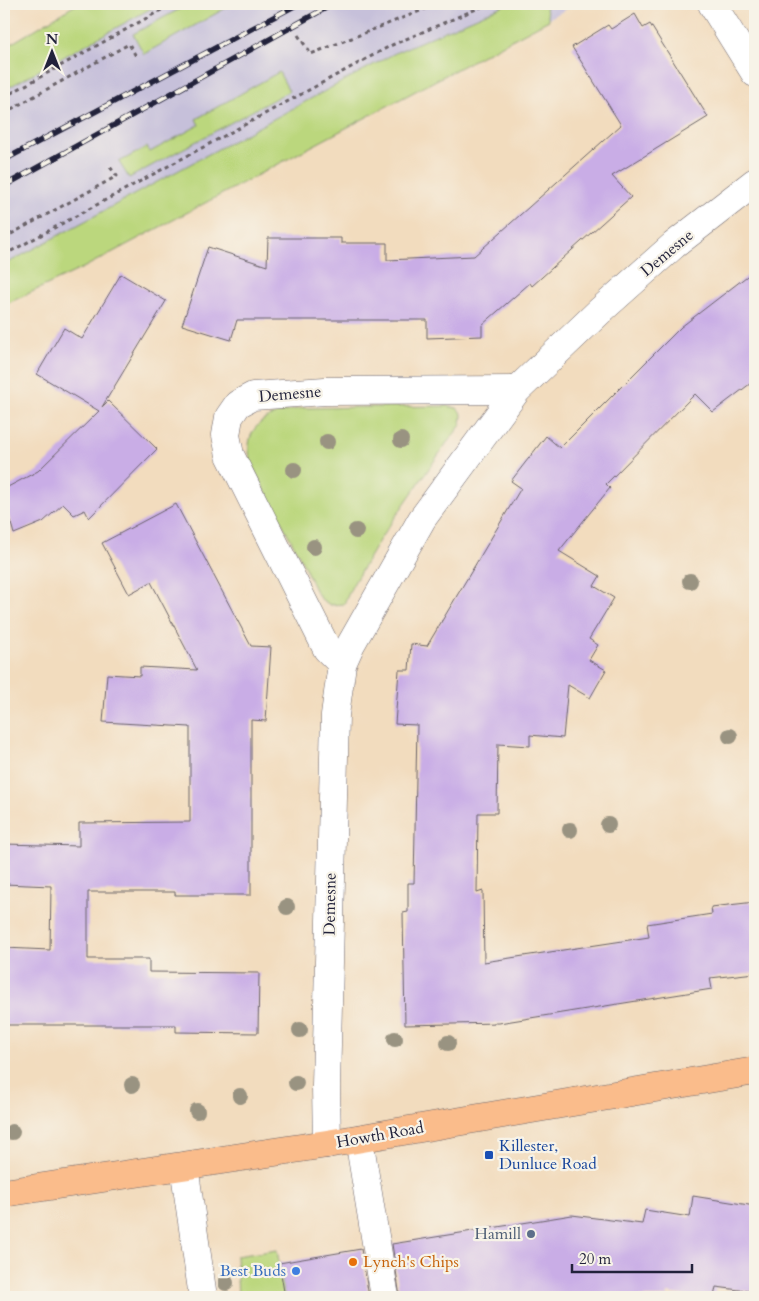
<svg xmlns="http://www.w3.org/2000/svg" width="759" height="1301" font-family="Cardo,serif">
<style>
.industrial{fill:#c6c0da}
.green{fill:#bbd77d;stroke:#6e7c5c}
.building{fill:#c9ade6}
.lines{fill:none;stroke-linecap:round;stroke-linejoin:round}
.minor-casing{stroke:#6b6369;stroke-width:29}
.major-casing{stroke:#6b6369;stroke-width:29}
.path{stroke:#6b6369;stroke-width:3;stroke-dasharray:4 4;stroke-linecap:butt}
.minor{stroke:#fff;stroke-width:28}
.major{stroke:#fabc8b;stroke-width:28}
.rail-casing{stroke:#22223b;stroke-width:5.5}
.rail{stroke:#f7f3e8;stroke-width:4;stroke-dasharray:11;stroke-linecap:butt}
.tree{fill:#999381}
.transit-dot{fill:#1a4fb4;stroke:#f7f3e8;stroke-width:2}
.service-dot{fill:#5c6f8a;stroke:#f7f3e8;stroke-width:2}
.food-dot{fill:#e8710a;stroke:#f7f3e8;stroke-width:2}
.shop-dot{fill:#3f7fe0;stroke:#f7f3e8;stroke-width:2}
.labels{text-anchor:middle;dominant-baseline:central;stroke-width:4.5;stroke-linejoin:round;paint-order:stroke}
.street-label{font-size:16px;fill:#22223b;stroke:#f7f3e8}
.transit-label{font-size:16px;fill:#164399;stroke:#f7f3e8;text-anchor:start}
.service-label{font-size:16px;fill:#4e5e75;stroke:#f7f3e8;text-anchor:end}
.food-label{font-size:16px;fill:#c56008;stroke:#f7f3e8;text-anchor:start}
.shop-label{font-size:16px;fill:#366cbe;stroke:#f7f3e8;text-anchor:end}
</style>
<rect width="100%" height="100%" fill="#f7f3e8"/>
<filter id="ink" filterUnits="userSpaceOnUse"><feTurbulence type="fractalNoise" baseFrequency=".02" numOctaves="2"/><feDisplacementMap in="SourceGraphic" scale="10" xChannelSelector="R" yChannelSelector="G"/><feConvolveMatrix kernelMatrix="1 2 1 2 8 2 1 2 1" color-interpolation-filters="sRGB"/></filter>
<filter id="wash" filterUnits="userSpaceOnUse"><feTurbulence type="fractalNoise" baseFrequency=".0096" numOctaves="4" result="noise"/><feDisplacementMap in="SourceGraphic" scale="20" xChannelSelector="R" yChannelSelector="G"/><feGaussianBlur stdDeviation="1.12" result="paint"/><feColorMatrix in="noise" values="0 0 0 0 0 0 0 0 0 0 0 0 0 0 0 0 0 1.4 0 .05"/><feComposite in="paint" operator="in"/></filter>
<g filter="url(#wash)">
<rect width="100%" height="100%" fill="#f2dcbe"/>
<polygon class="industrial" points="77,4 576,4 83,268 4,305 4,48"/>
<g class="green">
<polygon points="77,4 159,4 4,90 4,48"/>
<polygon points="189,4 233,4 144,54 133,34"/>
<polygon points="507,4 545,4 549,20 83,268 4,305 4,265 397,52"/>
<polygon points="279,72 289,91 129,178 119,162 147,147 150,152 199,125 196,119"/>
<path d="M446,406L457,408L462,414L461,425L446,444L380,539L352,586L344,604L330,605L321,599L315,590L301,559L252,466C239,424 269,413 304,408Z"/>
<polygon points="277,1250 285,1297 238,1297 236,1256"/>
</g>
<g id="blocks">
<g class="building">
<polygon points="635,14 643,28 650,24 708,117 612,176 631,197 532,286 530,283 482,325 482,336 427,338 427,320 237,320 231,340 182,325 208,247 267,266 268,238 341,238 341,243 387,243 387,260 474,256 621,125 572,47 608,25 611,29"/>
<polygon points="755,270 755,380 713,412 695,394 606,484 610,488 559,551 600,576 594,586 614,598 589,639 598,645 589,660 606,670 590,698 568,685 563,738 530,735 530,746 498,744 497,813 478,813 477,893 483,891 484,962 649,937 647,924 712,914 711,907 755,902 755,973 710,978 712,989 499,1023 405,1025 403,913 408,912 408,883 414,883 417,725 395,724 399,670 409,670 411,644 427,646 521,488 511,481 546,436 560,448 681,327"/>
<polygon points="121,274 166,301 102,407 108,401 157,449 89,518 85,510 74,515 63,504 43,522 14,534 4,499 4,489 38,471 99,411 37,374 64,328 82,339"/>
<polygon points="176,504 251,646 271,647 266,721 251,720 251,895 175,895 175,892 88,892 88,959 149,959 149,972 259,973 258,1033 176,1032 176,1025 4,1025 4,948 50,950 51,886 4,884 4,844 79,846 79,823 190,822 190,727 103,722 107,674 140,676 140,667 197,670 151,582 129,594 102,543"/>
<polygon points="693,1196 755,1206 755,1292 716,1287 714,1297 696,1297 668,1293 667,1297 400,1297 392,1244 572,1215 642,1224 645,1210 690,1217"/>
<polygon points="361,1249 369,1297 285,1297 279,1263"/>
</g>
</g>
</g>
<g filter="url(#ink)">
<use href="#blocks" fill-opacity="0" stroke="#6b6369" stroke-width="1"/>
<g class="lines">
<g class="minor-casing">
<g id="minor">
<polyline points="712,4 755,73"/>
<polyline points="342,664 327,649 230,455 226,435 229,417 238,404 253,396 325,391 517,390"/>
<polyline points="359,1139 385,1297"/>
<polyline points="327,1144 326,1086 335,715 342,664 351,644 422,519 517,390 601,310 674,245 755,182"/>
<polyline points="184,1166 203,1297"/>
</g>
</g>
<g class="major-casing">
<polyline id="major" points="4,1193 327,1144 755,1071"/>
</g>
<g class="path">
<polyline points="560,4 562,6 567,4"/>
<polyline points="298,35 311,54 438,4"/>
<polyline points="4,97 172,4"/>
<polyline points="4,113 129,44 137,58"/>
<polyline points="4,238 117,176 110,167"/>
<polyline points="4,255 392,45 488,4"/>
</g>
<use href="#minor" class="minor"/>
<use href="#major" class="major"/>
<g class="rail-casing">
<g id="rail">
<polyline points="4,160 298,4"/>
<polyline points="4,186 333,4"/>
</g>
</g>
<use href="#rail" class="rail"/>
</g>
<g class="tree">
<circle cx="401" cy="440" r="8"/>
<circle cx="327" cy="442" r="8"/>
<circle cx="294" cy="470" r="8"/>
<circle cx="356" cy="531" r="8"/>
<circle cx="314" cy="547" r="8"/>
<circle cx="690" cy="581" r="8"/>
<circle cx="730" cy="736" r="8"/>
<circle cx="608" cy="825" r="8"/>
<circle cx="570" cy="830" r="8"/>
<circle cx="287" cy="907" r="8"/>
<circle cx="300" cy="1030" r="8"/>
<circle cx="395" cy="1039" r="8"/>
<circle cx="448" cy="1043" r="8"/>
<circle cx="296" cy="1083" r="8"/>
<circle cx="132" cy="1085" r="8"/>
<circle cx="240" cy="1096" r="8"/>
<circle cx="197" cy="1111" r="8"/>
<circle cx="12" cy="1132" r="8"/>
<circle cx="226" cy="1283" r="8"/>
</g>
</g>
<rect class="transit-dot" x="484" y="1150" width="10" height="10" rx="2.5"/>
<circle class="service-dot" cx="531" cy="1234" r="5"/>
<circle class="food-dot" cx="353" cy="1262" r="5"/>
<circle class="shop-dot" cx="296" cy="1271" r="5"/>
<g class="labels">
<g class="street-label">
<text transform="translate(667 253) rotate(-40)">Demesne</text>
<text transform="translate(290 394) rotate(-5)">Demesne</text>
<text transform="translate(330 904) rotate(-89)">Demesne</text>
<text transform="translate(380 1135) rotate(-10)">Howth Road</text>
</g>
<g class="transit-label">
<text x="499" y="1146">Killester,<tspan x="499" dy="18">Dunluce Road</tspan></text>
</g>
<g class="service-label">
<text x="521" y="1234">Hamill</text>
</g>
<g class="food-label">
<text x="363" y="1262">Lynch's Chips</text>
</g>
<g class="shop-label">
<text x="286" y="1271">Best Buds</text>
</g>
</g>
<rect width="759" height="1301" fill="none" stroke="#f7f3e8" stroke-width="20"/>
<g transform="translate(52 52)" stroke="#f7f3e8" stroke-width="4" paint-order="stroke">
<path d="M0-4L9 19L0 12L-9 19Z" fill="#22223b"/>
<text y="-8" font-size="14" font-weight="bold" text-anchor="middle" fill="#22223b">N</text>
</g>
<path d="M572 1264v8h120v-8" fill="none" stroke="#22223b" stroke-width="2.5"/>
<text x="579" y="1264" font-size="15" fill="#22223b" stroke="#f7f3e8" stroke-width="4" paint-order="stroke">20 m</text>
</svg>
